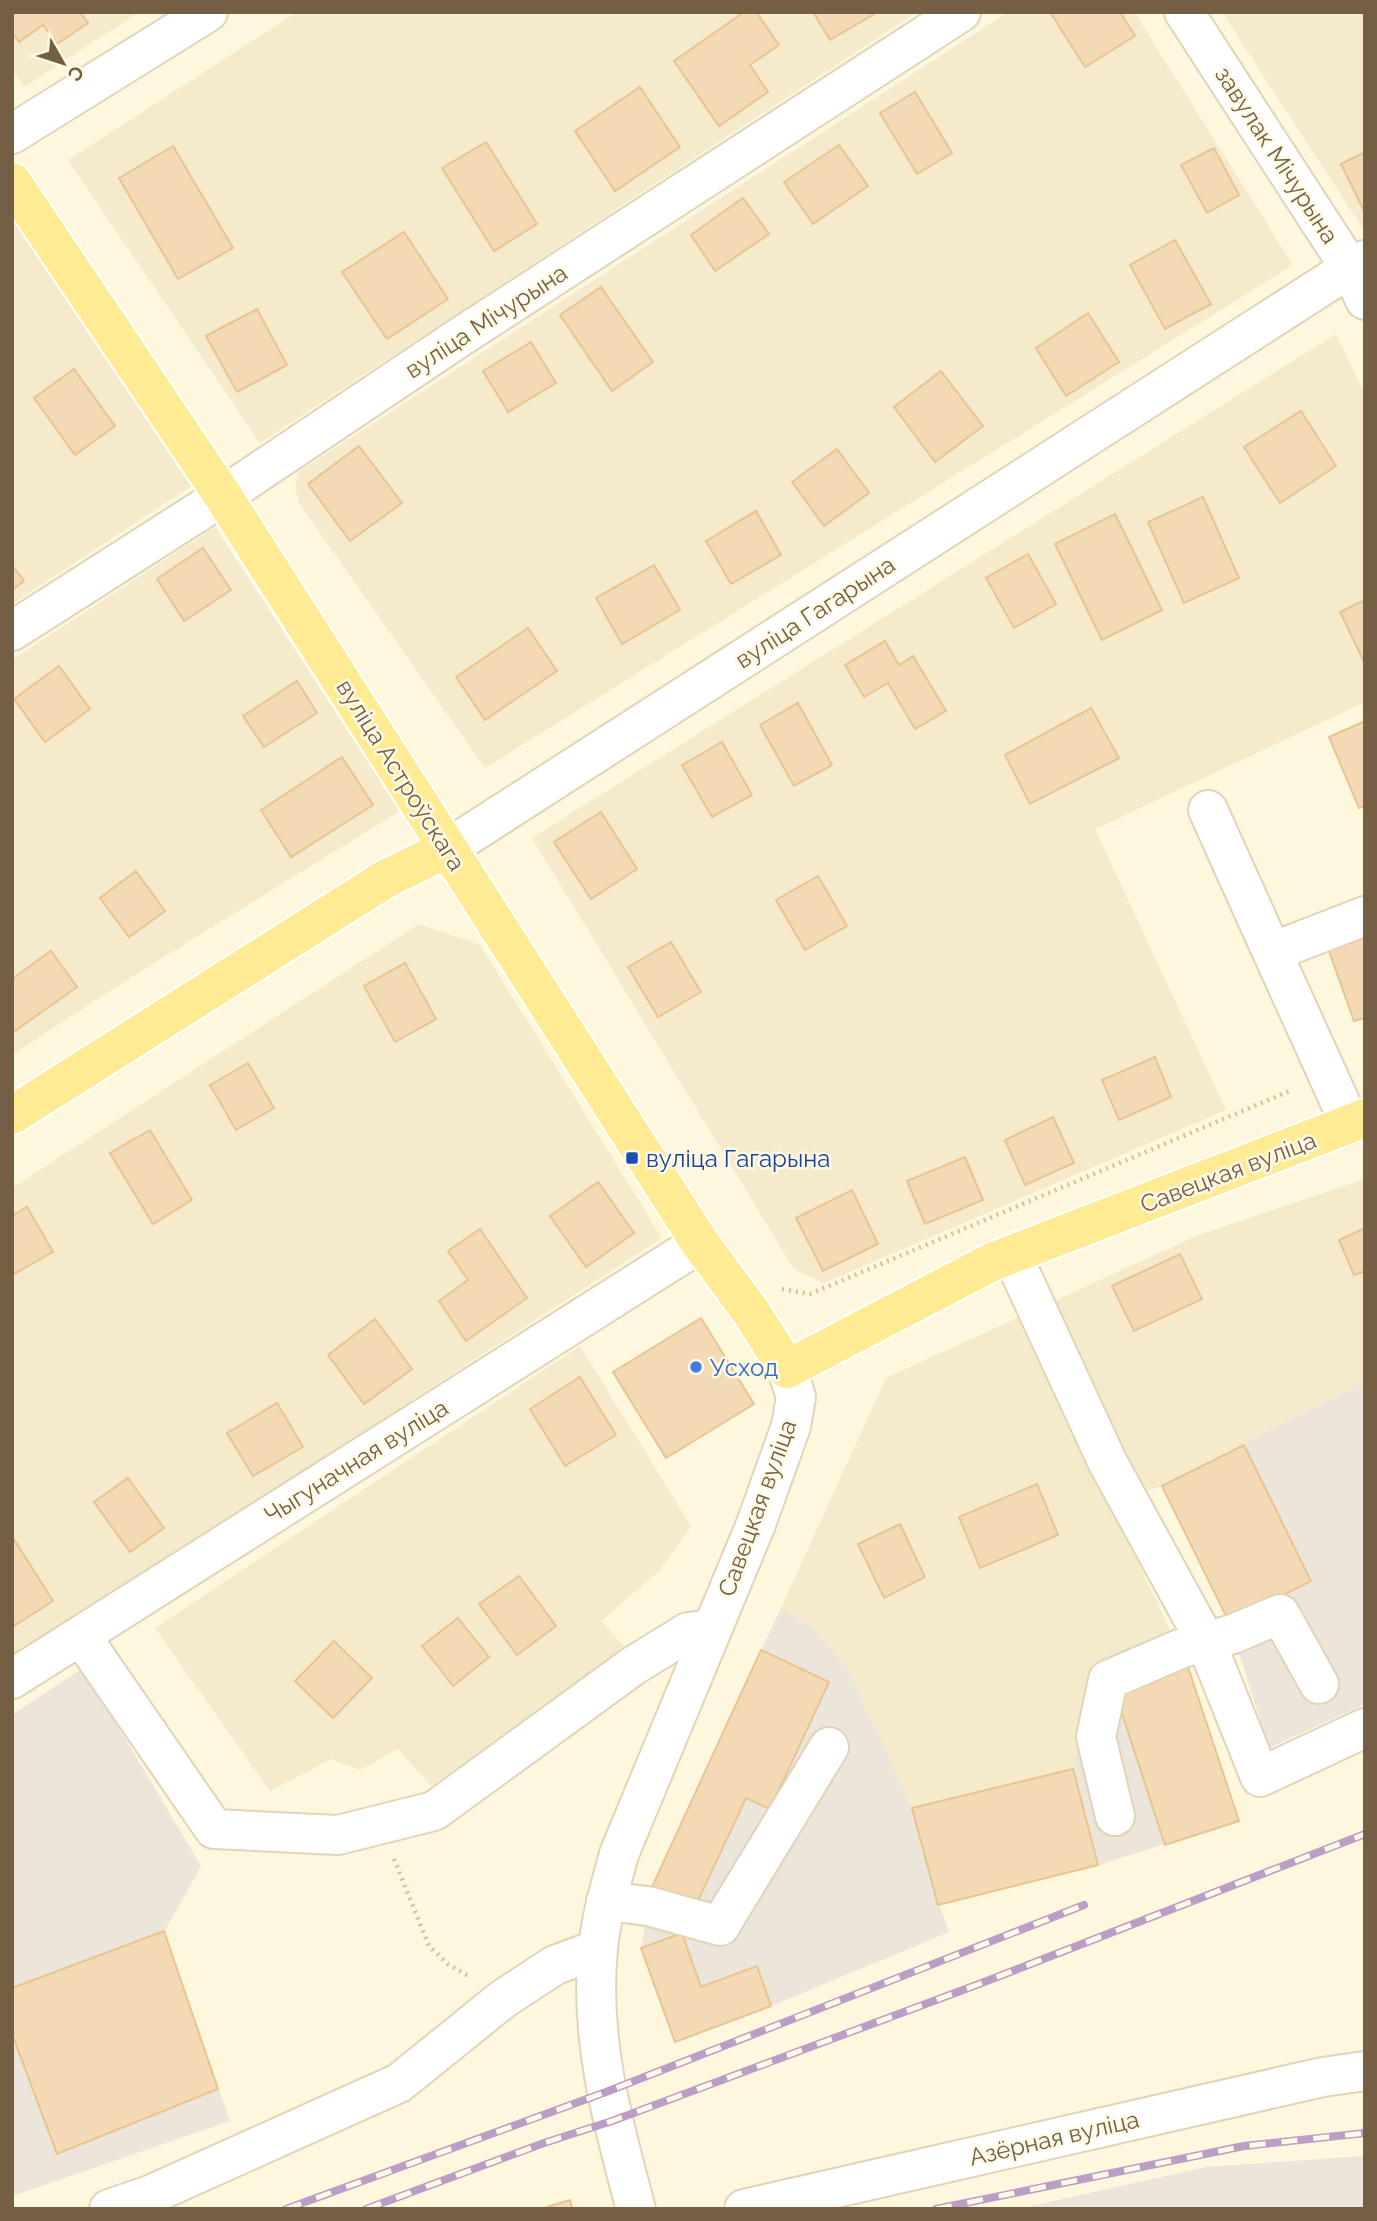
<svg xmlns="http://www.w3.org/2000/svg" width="1377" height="2221" font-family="Raleway,sans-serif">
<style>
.residential{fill:#f5eacc}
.industrial{fill:#ebe5da}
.building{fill:#f4dab4;stroke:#e8c493;stroke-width:2}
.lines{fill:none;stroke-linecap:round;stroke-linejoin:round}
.minor-casing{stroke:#e1d4b9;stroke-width:42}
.major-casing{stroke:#fff;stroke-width:42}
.path{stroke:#d9bd97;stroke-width:4.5;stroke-dasharray:2 5;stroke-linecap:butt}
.minor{stroke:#fff;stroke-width:38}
.major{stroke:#ffeb93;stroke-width:38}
.rail-casing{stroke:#bb9dc6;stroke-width:8}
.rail{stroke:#fffae5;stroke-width:5;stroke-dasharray:16;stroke-linecap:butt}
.transit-dot{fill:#1a4fb4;stroke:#fffae5;stroke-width:2.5}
.shop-dot{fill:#3f7fe0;stroke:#fffae5;stroke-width:2.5}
.labels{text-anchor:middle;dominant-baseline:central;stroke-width:5;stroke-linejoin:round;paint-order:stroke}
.street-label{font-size:24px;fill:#745f45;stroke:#fffae5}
.transit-label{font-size:24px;fill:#164399;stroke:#fffae5;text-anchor:start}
.shop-label{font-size:24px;fill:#366cbe;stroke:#fffae5;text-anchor:start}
</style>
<rect width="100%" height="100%" fill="#fdf7dd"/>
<g class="residential">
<polygon points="12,12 139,12 24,87 12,70"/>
<polygon points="297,12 917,12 260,443 68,160"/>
<polygon points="1008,12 1134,12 1293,265 485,768 299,503 295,489 298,472"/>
<polygon points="1222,12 1365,12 1365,232"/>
<polygon points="12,219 193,485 12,604"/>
<polygon points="1336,334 1365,394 1365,702 1095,829 1226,1110 824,1283 794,1269 532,838"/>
<polygon points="215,527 400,811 122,983 12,1055 12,660"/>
<polygon points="419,924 480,945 662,1238 12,1659 12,1188"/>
<polygon points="1365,1179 1365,1381 1162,1486 1111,1504 1170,1630 1097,1660 1073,1769 912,1808 847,1667 811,1627 781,1608 886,1378 1196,1236"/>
<polygon points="580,1346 691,1526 659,1571 601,1621 630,1653 431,1786 398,1749 360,1770 331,1759 270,1791 155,1628"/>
</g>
<g class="industrial">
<polygon points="1365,1381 1365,1704 1269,1748 1229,1622 1162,1486"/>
<polygon points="781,1608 811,1627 847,1667 912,1808 1073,1769 1097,1660 1170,1630 1188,1667 1239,1821 1098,1865 939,1905 949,1932 771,2006 675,2042 641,1948 652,1887"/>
<polygon points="83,1668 201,1866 164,1932 230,2121 12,2196 12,1715"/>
<polygon points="1365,2156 1365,2209 1018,2209 1206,2167"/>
</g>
<g class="building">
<polygon points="12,12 80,12 88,23 57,44 43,25 19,42 12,32"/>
<polygon points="744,12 756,12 779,45 750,65 768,92 719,126 674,61"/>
<polygon points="813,12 873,12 874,14 830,40"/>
<polygon points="1056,12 1120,12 1135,36 1085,67 1052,15"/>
<polygon points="640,87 680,147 615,191 575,131"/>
<polygon points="915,92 952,153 917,174 880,113"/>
<polygon points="486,142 537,224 494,251 442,168"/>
<polygon points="839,145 868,186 813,224 784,182"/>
<polygon points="173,146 233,248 178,279 119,178"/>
<polygon points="1214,148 1239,195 1207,213 1181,165"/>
<polygon points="1365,152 1365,213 1341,164"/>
<polygon points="743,198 769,234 715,271 691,235"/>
<polygon points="404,232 448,299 387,339 342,272"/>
<polygon points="1175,240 1211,304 1165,329 1130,265"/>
<polygon points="601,287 653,362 612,391 560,315"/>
<polygon points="257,309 287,365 237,392 206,336"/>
<polygon points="1088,313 1119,362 1066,396 1036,348"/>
<polygon points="531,342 556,383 508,412 483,371"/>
<polygon points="74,369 115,426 75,455 34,398"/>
<polygon points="941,371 983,426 935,462 894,407"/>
<polygon points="1301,411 1336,466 1280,503 1244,447"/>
<polygon points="359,446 402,503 350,541 308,484"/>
<polygon points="837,449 869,493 824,526 792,482"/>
<polygon points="1203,497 1239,578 1184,603 1148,522"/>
<polygon points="756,511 781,555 731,584 706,541"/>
<polygon points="1115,514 1162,610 1102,640 1055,544"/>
<polygon points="203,548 231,590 184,621 157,579"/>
<polygon points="1028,554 1056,604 1014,628 986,578"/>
<polygon points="12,565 24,581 12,590"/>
<polygon points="654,565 680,610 622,644 596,598"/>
<polygon points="1365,600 1365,664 1340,612"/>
<polygon points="528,628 557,671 485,720 456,677"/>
<polygon points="885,641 899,665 913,656 946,711 915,729 888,683 864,697 845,665"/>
<polygon points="59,666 90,709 45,742 14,699"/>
<polygon points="297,681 317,713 264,747 243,716"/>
<polygon points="798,703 832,765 794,786 760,725"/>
<polygon points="1091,708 1119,758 1030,804 1005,755"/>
<polygon points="1365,721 1365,806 1359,808 1329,737"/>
<polygon points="722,742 752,795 712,817 682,765"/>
<polygon points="342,757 373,805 291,857 261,810"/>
<polygon points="601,812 637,869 591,899 554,842"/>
<polygon points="136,871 165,911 129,937 100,898"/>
<polygon points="818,876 847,926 805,950 776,900"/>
<polygon points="1365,925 1365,1018 1354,1021 1325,940"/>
<polygon points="671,942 701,992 658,1017 628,967"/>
<polygon points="51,951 77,987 12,1033 12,979"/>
<polygon points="405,963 436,1019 395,1042 364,986"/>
<polygon points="1155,1057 1171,1097 1119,1120 1102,1080"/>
<polygon points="248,1063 274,1108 236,1130 210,1085"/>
<polygon points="1053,1117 1074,1163 1025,1185 1005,1140"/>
<polygon points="150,1130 192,1200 153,1224 110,1153"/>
<polygon points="965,1157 983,1200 925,1224 907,1181"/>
<polygon points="598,1182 634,1233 586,1267 550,1216"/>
<polygon points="852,1190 878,1244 823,1271 796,1218"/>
<polygon points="27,1207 53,1252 14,1274 12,1271 12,1216"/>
<polygon points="1365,1228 1365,1271 1354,1275 1339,1240"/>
<polygon points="480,1229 527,1298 466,1341 439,1301 468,1280 448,1251"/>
<polygon points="1180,1254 1202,1299 1134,1331 1112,1286"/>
<polygon points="701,1318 754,1404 666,1458 613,1372"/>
<polygon points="375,1319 412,1369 364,1404 328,1355"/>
<polygon points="580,1377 616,1435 565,1466 530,1409"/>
<polygon points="277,1403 303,1447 253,1476 227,1433"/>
<polygon points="1244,1445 1311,1581 1229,1622 1162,1486"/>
<polygon points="128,1478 164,1528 130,1552 94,1502"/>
<polygon points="1037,1484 1058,1535 980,1568 959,1517"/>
<polygon points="900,1524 925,1577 884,1598 858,1544"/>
<polygon points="12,1536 53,1601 14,1626 12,1622"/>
<polygon points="519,1576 556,1626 517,1655 479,1604"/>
<polygon points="458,1618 489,1657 453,1686 422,1646"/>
<polygon points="334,1641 372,1678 333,1718 295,1681"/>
<polygon points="761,1650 829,1682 770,1809 746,1798 695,1907 652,1887"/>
<polygon points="1188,1667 1239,1821 1165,1845 1115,1692"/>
<polygon points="1073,1769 1098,1865 938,1905 912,1808"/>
<polygon points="164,1931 218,2089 57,2154 12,2034 12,1988"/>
<polygon points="682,1933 701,1987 757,1966 771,2006 675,2042 641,1948"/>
<polygon points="570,2200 572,2209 543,2209 547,2207"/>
</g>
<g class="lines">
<g class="minor-casing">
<g id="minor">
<polyline points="1184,12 1350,268 1365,300"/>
<polyline points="12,134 208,12"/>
<polyline points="12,631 223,496 460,337 961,12"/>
<polyline points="1208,810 1272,952"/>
<polyline points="447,849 1350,268 1365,260"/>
<polyline points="1350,1124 1272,952 1365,916"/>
<polyline points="1012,1255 1108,1463 1206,1642 1260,1777 1365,1728"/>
<polyline points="81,1636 214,1829 338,1835 434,1811 633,1666 688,1632 712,1629"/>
<polyline points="12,1679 700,1243"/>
<polyline points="1115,1816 1096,1737 1108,1680 1180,1649 1233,1634 1280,1614 1319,1684"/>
<polyline points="606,1901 648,1906 720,1926 829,1747"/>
<polyline points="109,2209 150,2195 399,2083 503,1999 555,1965 598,1949"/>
<path d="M636,2209C613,2124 589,2038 598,1949C601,1916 611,1885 619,1854L756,1524L791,1426L796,1397L787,1369"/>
<polyline points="744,2209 1323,2077 1365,2071"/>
</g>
</g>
<g class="major-casing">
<g id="major">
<polyline points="12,182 223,496 700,1243 751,1312 787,1369 992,1262 1365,1118"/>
<polyline points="12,1115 387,878 447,849"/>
</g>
</g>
<g class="path">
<polyline points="782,1289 810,1294 1292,1090"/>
<polyline points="394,1859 429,1946 448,1964 470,1977"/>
</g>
<use href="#minor" class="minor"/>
<use href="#major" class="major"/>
<g class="rail-casing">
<g id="rail">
<polyline points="286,2209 606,2092 1084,1905"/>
<polyline points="366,2209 544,2143 612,2121 979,1984 1365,1834"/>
<polyline points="936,2209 1244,2146 1365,2133"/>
</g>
</g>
<use href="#rail" class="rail"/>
</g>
<rect class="transit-dot" x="625" y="1151" width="14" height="14" rx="3.5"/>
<circle class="shop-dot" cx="696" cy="1367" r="7"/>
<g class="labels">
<g class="street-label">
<text transform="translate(1277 155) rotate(57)">завулак Мічурына</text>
<text transform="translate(486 321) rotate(-33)">вуліца Мічурына</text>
<text transform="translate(815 612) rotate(-33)">вуліца Гагарына</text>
<text transform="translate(401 775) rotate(58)">вуліца Астроўскага</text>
<text transform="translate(1228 1172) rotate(-21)">Савецкая вуліца</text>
<text transform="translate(356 1461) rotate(-32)">Чыгуначная вуліца</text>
<text transform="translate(757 1508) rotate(-70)">Савецкая вуліца</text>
<text transform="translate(1054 2138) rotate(-13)">Азёрная вуліца</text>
</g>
<g class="transit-label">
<text x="646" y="1158">вуліца Гагарына</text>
</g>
<g class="shop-label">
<text x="710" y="1367">Усход</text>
</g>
</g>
<rect width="1377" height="2221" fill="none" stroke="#745f45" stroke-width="28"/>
<g transform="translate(63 63) rotate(129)" stroke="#fffae5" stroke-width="5" paint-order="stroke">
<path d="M0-5L12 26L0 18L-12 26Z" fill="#745f45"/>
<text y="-10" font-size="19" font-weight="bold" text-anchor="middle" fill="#745f45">С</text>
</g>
</svg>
